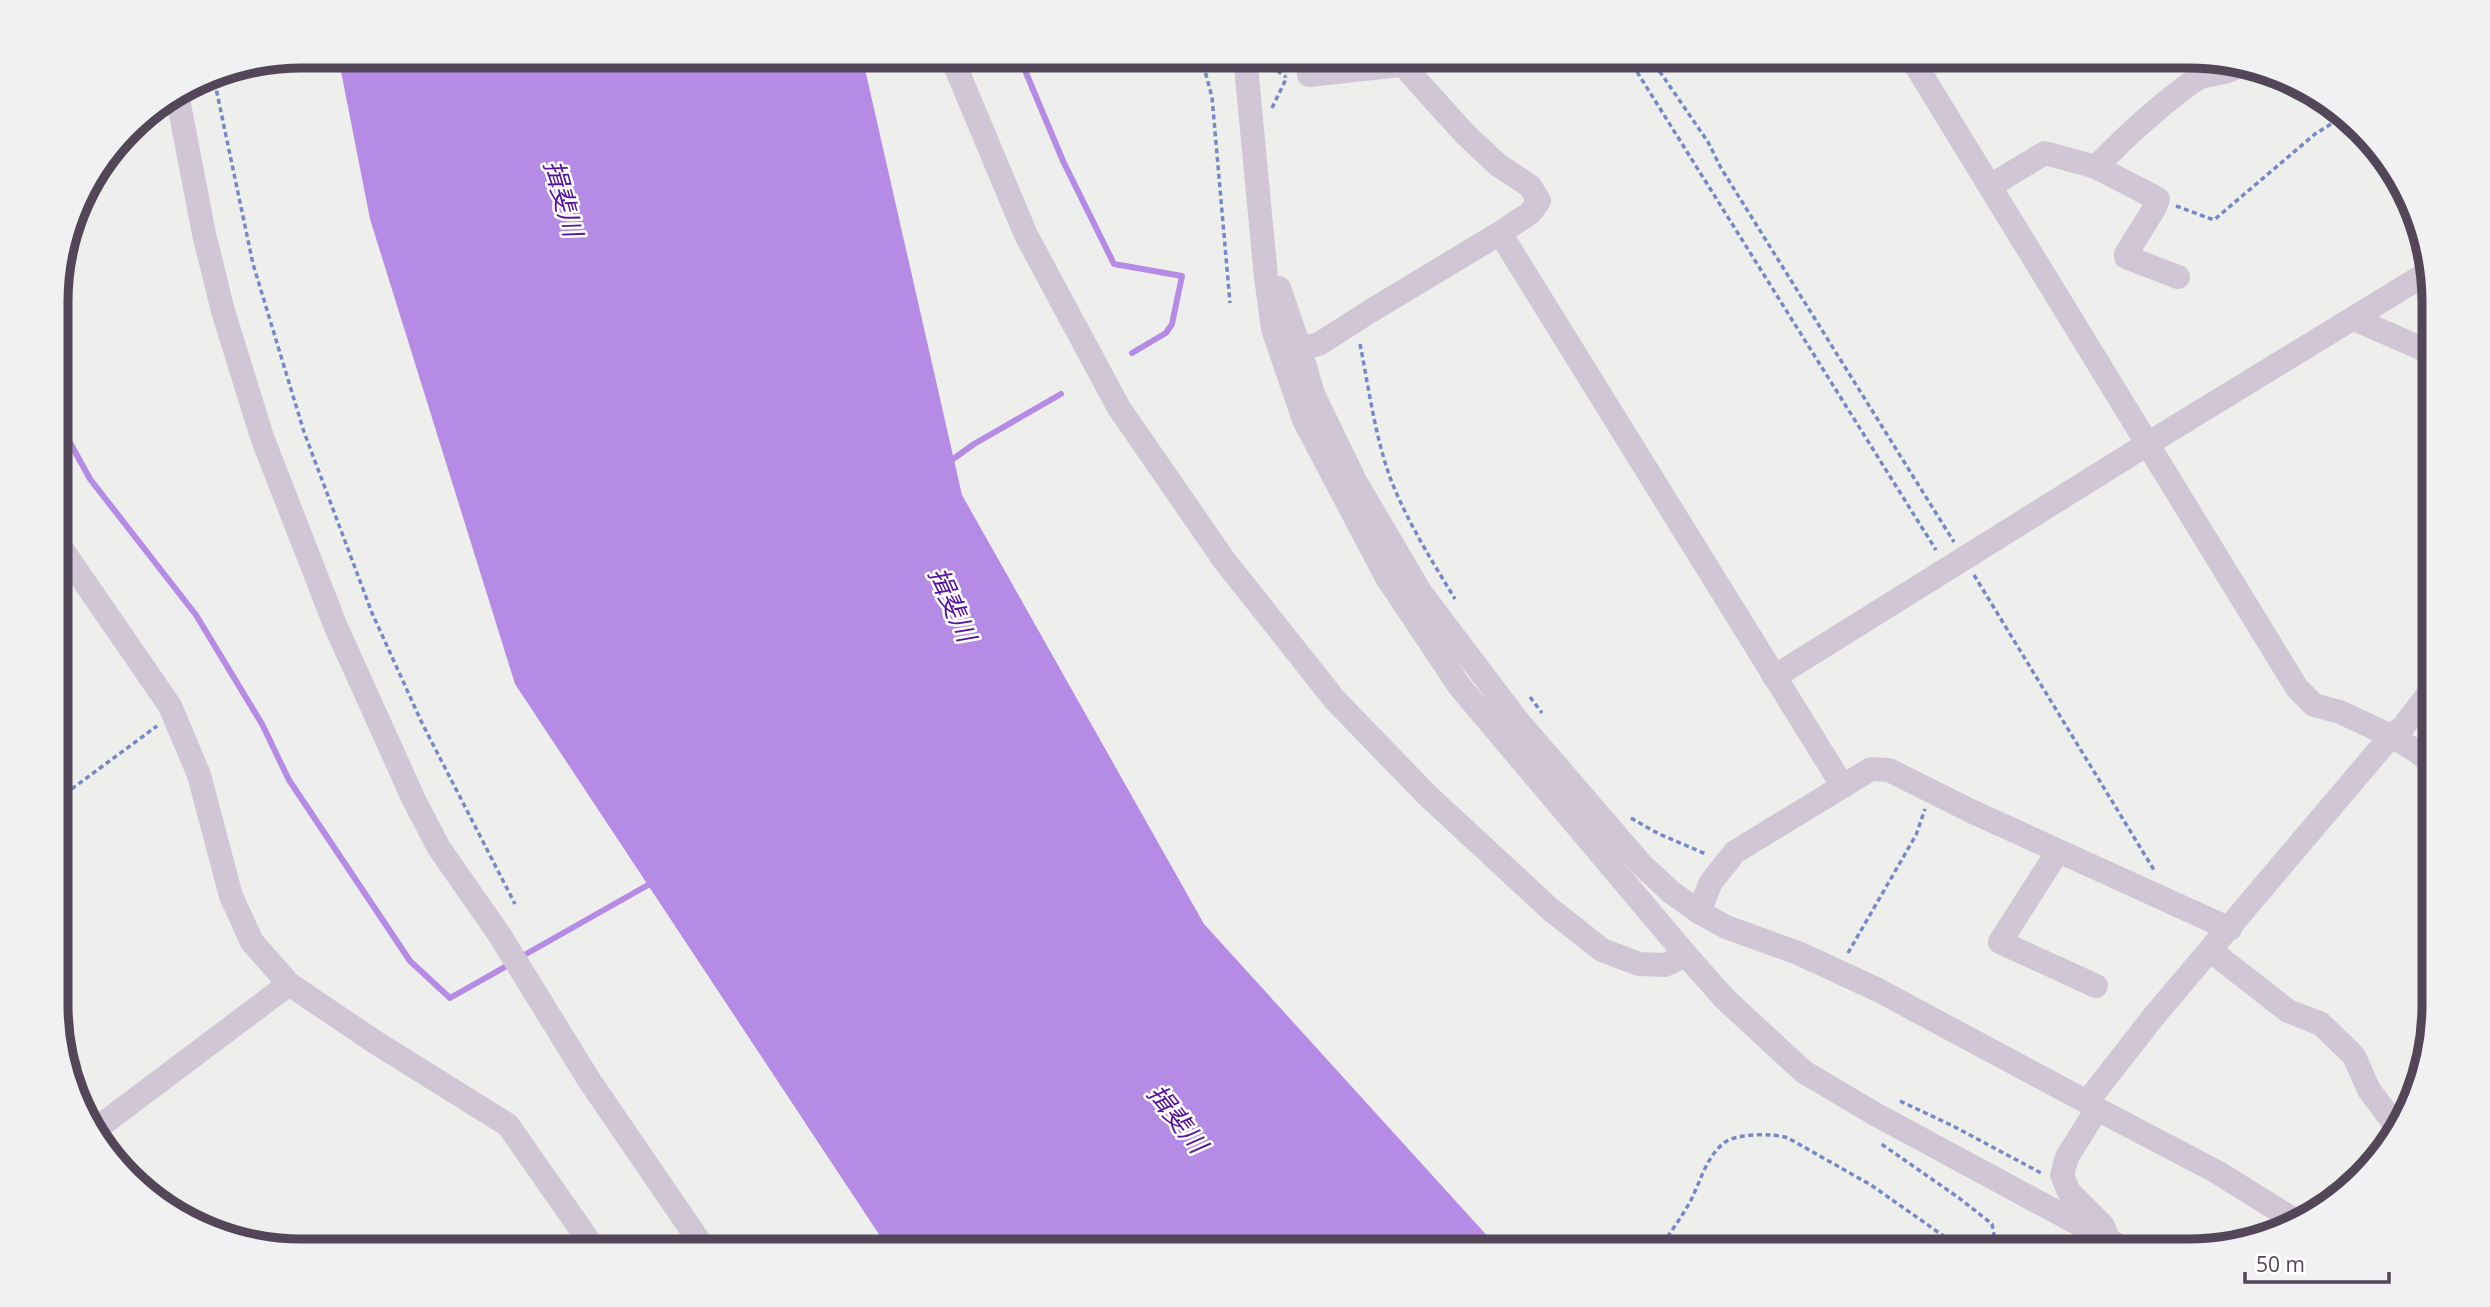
<svg xmlns="http://www.w3.org/2000/svg" width="2490" height="1307" font-family="'Open Sans','Noto Sans JP',sans-serif">
<style>
.water{fill:#b68be6}
.lines{fill:none;stroke-linecap:round;stroke-linejoin:round}
.stream{stroke:#b68be6;stroke-width:6}
.path{stroke:#7688c7;stroke-width:3.5;stroke-dasharray:5 3.5;stroke-linecap:butt}
.minor{stroke:#d1c6d6;stroke-width:24}
.labels{text-anchor:middle;dominant-baseline:central;stroke-width:5;stroke-linejoin:round;paint-order:stroke}
.water-label{font-size:26px;font-style:italic;fill:#55149d;stroke:#fff}
.rim{fill:none;stroke:#534658;stroke-width:9}
</style>
<rect width="100%" height="100%" fill="#eeefec"/>
<polygon class="water" points="338,56 862,56 962,495 1204,924 1501,1251 890,1251 515,684 370,219"/>
<g class="lines">
<g class="stream">
<polyline points="1019,56 1063,161 1114,264 1182,276 1172,324 1166,333 1132,353"/>
<polyline points="57,419 90,479 196,615 262,724 289,780 410,961 450,998 510,964"/>
<polyline points="949,462 974,444 1061,394"/>
<polyline points="519,958 648,885"/>
</g>
<g class="path">
<polyline points="1204,56 1205,71 1212,97 1230,303"/>
<polyline points="1269,56 1275,69 1286,77"/>
<polyline points="1632,56 1634,67 1936,550"/>
<polyline points="1652,56 1656,66 1708,142 1721,168 1954,542"/>
<polyline points="2180,56 2185,64"/>
<polyline points="213,74 253,264 304,432 372,613 422,723 515,904"/>
<polyline points="1272,108 1287,77"/>
<polyline points="2176,206 2214,220 2315,134 2339,119"/>
<path d="M1360,344C1369,389 1375,437 1391,480C1408,523 1432,561 1455,599"/>
<polyline points="1974,575 2154,870"/>
<polyline points="1530,697 1542,713"/>
<polyline points="58,799 157,726"/>
<polyline points="1631,818 1659,834 1706,854"/>
<polyline points="1848,953 1916,835 1925,809"/>
<polyline points="1900,1101 1951,1125 2043,1174"/>
<polyline points="559,1251 567,1245"/>
<path d="M1658,1251C1669,1234 1682,1217 1691,1200C1700,1182 1707,1156 1724,1143C1736,1133 1774,1133 1788,1138L1871,1185L1945,1237L1964,1246L1976,1248L1986,1246L1994,1234L1992,1224L1959,1198L1880,1143"/>
</g>
<g class="minor">
<polyline points="951,56 1026,235 1119,408 1224,560 1335,700 1427,795 1550,909 1602,950 1639,964 1665,965 1686,955"/>
<polyline points="1245,56 1266,277 1273,329 1304,420 1386,576 1460,687 1686,955 1725,999 1804,1072 1875,1114 2129,1251"/>
<polyline points="1308,56 1309,75 1409,64 1421,56"/>
<polyline points="1910,56 2297,688 2314,705 2340,712 2391,736 2418,752 2433,765"/>
<polyline points="177,94 204,234 223,311 262,437 336,627 414,800 439,848 499,934 589,1080 706,1251"/>
<polyline points="2096,167 2158,199 2154,209 2126,254 2126,257 2178,277"/>
<path d="M1990,186L2045,153L2096,167C2126,136 2160,105 2195,80C2207,72 2224,76 2236,67"/>
<polyline points="1500,233 1842,785"/>
<polyline points="1279,288 1300,349 1319,344 1369,312 1500,233 1530,213 1539,201 1530,186 1498,165 1465,134 1410,73 1409,64"/>
<polyline points="2354,319 2432,353"/>
<polyline points="1300,349 1313,394 1355,481 1421,593 1517,720 1641,864 1671,892 1699,912 1726,927 1798,953 1878,990 2087,1102"/>
<polyline points="57,542 170,706 199,775 231,896 252,942 289,984 375,1042 508,1125 596,1251"/>
<polyline points="1774,677 2149,443 2432,270"/>
<polyline points="2058,851 2000,942 2096,986"/>
<polyline points="1699,912 1711,882 1735,852 1871,769 1889,770 1973,812 2230,929"/>
<polyline points="2211,951 2288,1011 2321,1024 2354,1056 2369,1090 2397,1127"/>
<polyline points="2097,1109 2067,1157 2062,1175 2069,1192 2103,1226 2106,1234"/>
<polyline points="96,1129 289,984"/>
<polyline points="2294,1220 2217,1172 2097,1109 2087,1102 2154,1016 2391,736 2403,727 2433,688"/>
</g>
</g>
<g class="labels">
<g class="water-label">
<text transform="translate(564 198) rotate(74)">揖斐川</text>
<text transform="translate(953 604) rotate(66)">揖斐川</text>
<text transform="translate(1178 1118) rotate(52)">揖斐川</text>
</g>
</g>
<path d="M0 0H2490V1307H0ZM302 68H2188A234 234 0 0 1 2422 302V1005A234 234 0 0 1 2188 1239H302A234 234 0 0 1 68 1005V302A234 234 0 0 1 302 68Z" fill="#f1f0f2" fill-rule="evenodd"/>
<path class="rim" d="M302 68H2188A234 234 0 0 1 2422 302V1005A234 234 0 0 1 2188 1239H302A234 234 0 0 1 68 1005V302A234 234 0 0 1 302 68Z"/>
<path d="M2245 1272v10h144v-10" fill="none" stroke="#534658" stroke-width="3.5"/>
<text x="2256" y="1272" font-size="21" fill="#534658" stroke="#ffffff" stroke-width="5" paint-order="stroke">50 m</text>
</svg>
